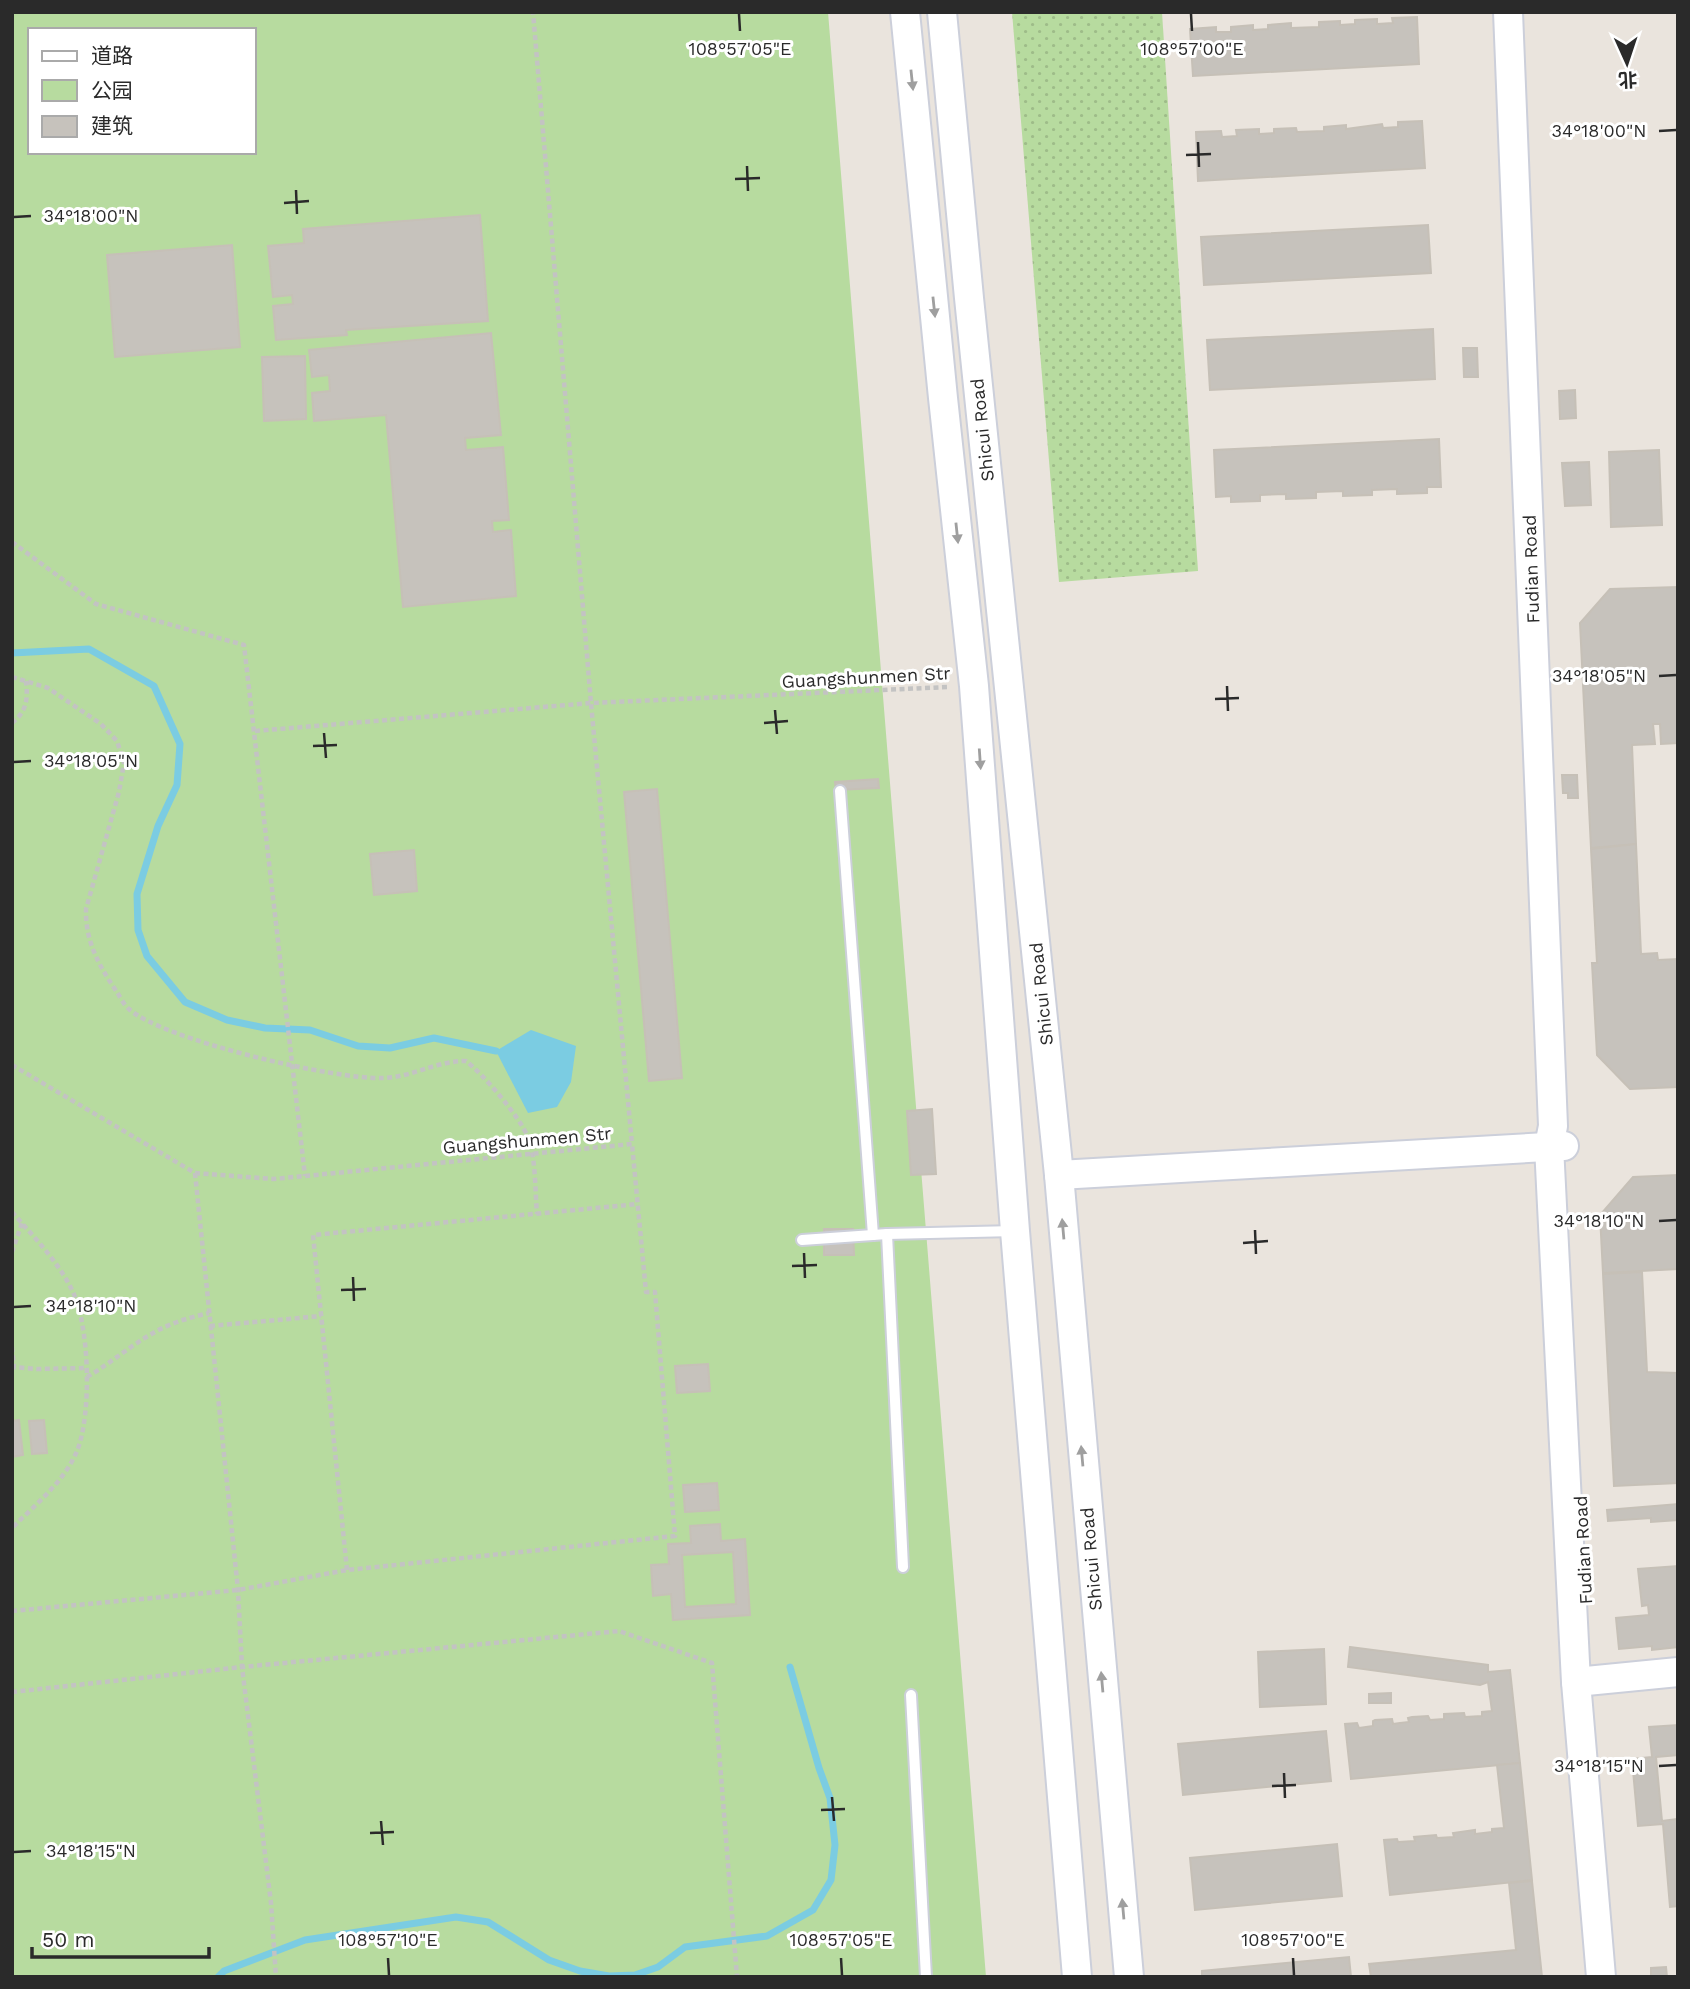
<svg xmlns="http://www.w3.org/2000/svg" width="1690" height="1989" font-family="'Work Sans','Noto Sans SC',sans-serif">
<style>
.grass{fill:url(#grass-dots)}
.park{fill:#b7db9f;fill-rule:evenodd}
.water{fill:#7bcce2}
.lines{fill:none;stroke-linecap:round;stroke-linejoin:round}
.stream{stroke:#7bcce2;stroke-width:7}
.building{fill:#c6c2bc;stroke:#c6c0b7;stroke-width:2;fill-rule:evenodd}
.lane-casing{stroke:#cccfda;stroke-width:14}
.secondary-casing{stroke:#cccfda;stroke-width:32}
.path{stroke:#c3c3c3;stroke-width:4.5;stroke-dasharray:5 3.5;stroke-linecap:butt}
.lane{stroke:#fff;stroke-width:10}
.secondary{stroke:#fff;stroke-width:28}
.oneway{fill:#9f9f9f}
.ticks{fill:none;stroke:#2a2a2a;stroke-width:2.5}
.labels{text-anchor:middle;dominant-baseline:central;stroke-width:6;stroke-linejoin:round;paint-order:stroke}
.street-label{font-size:18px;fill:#2a2a2a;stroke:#fff}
.ticks-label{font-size:18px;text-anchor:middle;fill:#2a2a2a;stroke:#fff;stroke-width:6;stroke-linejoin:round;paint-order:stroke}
</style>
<defs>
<pattern id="grass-dots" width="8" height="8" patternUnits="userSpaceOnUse" patternTransform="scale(1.75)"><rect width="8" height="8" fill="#b7db9f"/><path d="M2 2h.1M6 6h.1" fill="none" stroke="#9ebc89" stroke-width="1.8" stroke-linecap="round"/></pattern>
</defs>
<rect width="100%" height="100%" fill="#eae4dd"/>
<polygon class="grass" points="1012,12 1162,12 1198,571 1059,582"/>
<path class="park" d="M12,12H828L986,1977H12ZM30,30H254V152H30Z"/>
<polygon class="water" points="531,1030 576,1046 571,1082 557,1107 528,1113 496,1051"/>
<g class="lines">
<g class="stream">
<polyline points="12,653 89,649 154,686 180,744 177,785 158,826 137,894 138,930 147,956 185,1002 227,1020 265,1028 310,1030 358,1046 390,1048 434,1038 496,1051"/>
<polyline points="218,1977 224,1971 305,1940 456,1917 488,1922 549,1960 580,1971 609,1976 635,1975 658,1967 685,1947 767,1936 813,1910 831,1880 835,1845 830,1798 819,1768 790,1667"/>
</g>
</g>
<g class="building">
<polygon points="1417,17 1419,64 1193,76 1190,29 1216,27 1216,32 1231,32 1231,27 1253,25 1253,30 1268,29 1268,25 1291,23 1291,28 1319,27 1319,22 1340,21 1340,25 1355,24 1355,20 1377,19 1377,24 1393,23 1392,18"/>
<polygon points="1422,121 1425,168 1198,181 1196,132 1221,131 1222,137 1237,136 1236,130 1259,129 1259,134 1274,133 1274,129 1296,128 1297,132 1324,131 1324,127 1346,125 1346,129 1382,124 1383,128 1398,127 1398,122"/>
<polygon points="480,215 488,321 346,330 347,335 276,340 273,306 293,304 292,295 273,297 268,246 304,243 303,229"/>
<polygon points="1428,225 1431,273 1204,285 1201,237"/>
<polygon points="232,245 240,347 115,357 107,255"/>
<polygon points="1433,329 1435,379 1210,390 1207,340"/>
<polygon points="491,333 501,435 465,438 466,450 503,447 509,520 492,521 493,532 511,530 516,596 403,607 386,415 314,421 312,393 330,391 329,375 312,377 309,350"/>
<polygon points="1463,348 1477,348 1478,377 1464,377"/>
<polygon points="305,356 306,419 264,421 262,357"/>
<polygon points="1575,390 1576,418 1560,419 1559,391"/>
<polygon points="1439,439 1441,487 1427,487 1427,493 1397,494 1397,489 1372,490 1372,495 1343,496 1343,491 1316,492 1316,498 1286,499 1286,494 1260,495 1260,501 1231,502 1231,496 1216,497 1214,450"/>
<polygon points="1659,450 1662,525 1611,527 1609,452"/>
<polygon points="1589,462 1591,505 1565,506 1562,463"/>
<polygon points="1678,587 1678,743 1661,744 1660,724 1653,724 1655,744 1632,745 1636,844 1591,848 1580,623 1610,589"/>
<polygon points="1562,775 1577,775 1578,798 1568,798 1568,793 1563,793"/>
<polygon points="878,779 879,788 836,790 835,782"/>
<polygon points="657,789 682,1078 649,1081 624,792"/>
<polygon points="1636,844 1641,954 1657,953 1658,960 1678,959 1678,1087 1630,1089 1597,1055 1592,963 1597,963 1591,849"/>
<polygon points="414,850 417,891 374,895 370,854"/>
<polygon points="932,1109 936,1174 911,1175 907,1111"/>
<polygon points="1678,1175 1678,1269 1603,1273 1600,1215 1633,1177"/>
<polygon points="824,1229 853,1229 854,1255 824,1255"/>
<polygon points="1642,1272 1647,1372 1678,1373 1678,1483 1614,1486 1603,1274"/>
<polygon points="708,1364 710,1391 677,1393 675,1366"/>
<polygon points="19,1420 23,1455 12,1457 12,1421"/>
<polygon points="44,1420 47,1453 32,1454 29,1421"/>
<polygon points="717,1483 719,1510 685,1512 683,1485"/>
<polygon points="1678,1504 1678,1520 1651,1522 1651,1518 1608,1521 1607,1510"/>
<path d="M720,1524L721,1541L745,1539L750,1615L673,1620L671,1594L653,1596L651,1565L669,1564L668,1544L691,1543L690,1526ZM733,1552L736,1604L685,1607L682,1555Z"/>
<polygon points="1678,1566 1678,1647 1652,1650 1652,1646 1619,1649 1616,1618 1649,1615 1648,1605 1642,1606 1638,1569"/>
<polygon points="1350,1647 1488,1665 1488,1672 1510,1670 1520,1763 1351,1779 1345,1724 1357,1723 1359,1728 1373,1726 1373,1721 1375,1720 1392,1719 1393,1724 1400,1723 1409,1722 1408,1718 1412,1717 1428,1716 1430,1720 1444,1719 1444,1714 1464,1713 1465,1717 1482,1716 1482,1712 1492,1711 1488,1682 1480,1685 1348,1667"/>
<polygon points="1324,1649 1326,1704 1260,1707 1258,1652"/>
<polygon points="1391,1693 1391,1703 1369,1703 1369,1694"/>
<polygon points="1678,1725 1678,1755 1656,1757 1662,1821 1678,1819 1678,1906 1670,1907 1663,1824 1638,1826 1632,1759 1652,1757 1649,1727"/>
<polygon points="1326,1731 1331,1781 1183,1795 1178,1744"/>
<polygon points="1520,1763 1532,1880 1390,1895 1384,1840 1397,1839 1398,1842 1415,1841 1414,1837 1436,1835 1437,1838 1454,1837 1453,1833 1475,1830 1475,1834 1492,1832 1492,1829 1504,1828 1497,1765"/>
<polygon points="1337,1844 1342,1896 1195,1910 1190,1858"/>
<polygon points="1532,1881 1542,1977 1371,1977 1369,1964 1516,1950 1509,1883"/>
<polygon points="1349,1957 1351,1977 1202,1977 1202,1971"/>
<polygon points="1666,1967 1667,1977 1651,1977 1651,1968"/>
</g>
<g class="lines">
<g class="lane-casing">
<g id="lane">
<polyline points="840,791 873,1235"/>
<polyline points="887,1234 903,1567"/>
<polyline points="802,1240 887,1234 1015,1231"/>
<polyline points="911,1695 926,1977"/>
</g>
</g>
<g class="secondary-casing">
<g id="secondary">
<polyline points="905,12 943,398 974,686 1015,1231 1077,1977"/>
<polyline points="942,12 969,298 1059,1175 1129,1977"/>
<polyline points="1508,12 1553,1126 1549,1146 1576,1682 1601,1977"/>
<polyline points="1059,1175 1564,1146"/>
<polyline points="1576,1682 1678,1672"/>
</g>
</g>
<g class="path">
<polyline points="12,542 96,604 244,645 305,1176"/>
<path d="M12,677L48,688L101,724L117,741L124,763L119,792L86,909C85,941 99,966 117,992C120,997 124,1005 129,1009C163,1040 336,1080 383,1078C413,1077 436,1061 466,1061C484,1075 519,1116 528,1137C536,1158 535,1191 537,1214"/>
<path d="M12,723C27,711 28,699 26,681"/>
<polyline points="255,731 591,703 949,687"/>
<polyline points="12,1065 195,1173 273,1179 305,1176 632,1144 591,703 533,12"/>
<polyline points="195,1173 238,1590 242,1667 271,1903 276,1977"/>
<path d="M12,1212C33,1236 56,1259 71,1288C90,1323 92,1414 77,1451C64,1482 35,1505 12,1528"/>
<polyline points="12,1252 22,1223"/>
<polyline points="210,1326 321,1316"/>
<polyline points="12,1347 14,1367 37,1369 87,1368"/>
<path d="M87,1377C116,1360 141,1336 172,1324C184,1319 197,1316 209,1313"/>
<polyline points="347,1570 313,1235 638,1204"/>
<polyline points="12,1611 238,1590 347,1570 675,1536 655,1292 646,1292 632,1144"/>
<polyline points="12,1692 242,1667 619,1631 712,1663 737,1977"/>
</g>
<use href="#lane" class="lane"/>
<use href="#secondary" class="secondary"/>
</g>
<defs><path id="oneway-solid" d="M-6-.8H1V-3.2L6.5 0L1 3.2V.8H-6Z" transform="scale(1.75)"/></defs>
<g class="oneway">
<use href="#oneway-solid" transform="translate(912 80) rotate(84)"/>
<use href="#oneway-solid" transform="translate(934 307) rotate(84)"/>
<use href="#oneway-solid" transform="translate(957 533) rotate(84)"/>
<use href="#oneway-solid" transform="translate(980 759) rotate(86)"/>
<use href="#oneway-solid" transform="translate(1063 1229) rotate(-95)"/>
<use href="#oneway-solid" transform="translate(1082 1456) rotate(-95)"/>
<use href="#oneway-solid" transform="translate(1102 1682) rotate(-95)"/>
<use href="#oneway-solid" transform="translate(1123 1909) rotate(-95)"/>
</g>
<path class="ticks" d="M739,14L740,31M1191,14L1192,31M1659,131L1676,130M1198,142L1199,167M1186,155L1211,154M747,166L748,191M735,179L760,178M296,190L297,214M284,203L309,201M14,217L31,216M1659,676L1676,675M1227,686L1228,711M1215,699L1239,698M775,710L777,734M764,723L788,721M324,733L326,758M313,746L337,745M14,762L31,761M1659,1221L1676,1220M1255,1230L1256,1254M1243,1243L1268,1241M804,1253L805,1278M792,1266L817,1265M353,1277L354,1301M341,1290L366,1289M14,1307L31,1306M1659,1766L1676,1765M1284,1773L1285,1798M1272,1786L1296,1785M832,1797L834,1821M821,1810L845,1809M381,1821L383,1845M370,1833L394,1832M14,1852L31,1851M388,1958L389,1975M841,1958L842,1975M1293,1958L1294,1975"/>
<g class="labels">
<g class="street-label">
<text transform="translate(982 430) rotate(-96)">Shicui Road</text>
<text transform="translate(1531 569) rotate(-92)">Fudian Road</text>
<text transform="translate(866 677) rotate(-3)">Guangshunmen Str</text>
<text transform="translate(1041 994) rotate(-96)">Shicui Road</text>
<text transform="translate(527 1140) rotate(-5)">Guangshunmen Str</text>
<text transform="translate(1583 1550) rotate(-93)">Fudian Road</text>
<text transform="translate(1091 1559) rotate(-95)">Shicui Road</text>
</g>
</g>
<g class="ticks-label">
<text x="740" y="55">108°57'05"E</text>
<text x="1192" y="55">108°57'00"E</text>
<text x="1599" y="137">34°18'00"N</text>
<text x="91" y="222">34°18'00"N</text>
<text x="1599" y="682">34°18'05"N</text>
<text x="91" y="767">34°18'05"N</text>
<text x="1599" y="1227">34°18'10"N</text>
<text x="91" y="1312">34°18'10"N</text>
<text x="1599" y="1772">34°18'15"N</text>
<text x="91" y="1857">34°18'15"N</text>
<text x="388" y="1946">108°57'10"E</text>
<text x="841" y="1946">108°57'05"E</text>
<text x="1293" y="1946">108°57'00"E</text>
</g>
<rect width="1690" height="1989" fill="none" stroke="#2a2a2a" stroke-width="28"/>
<rect x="28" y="28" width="228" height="126" fill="#ffffff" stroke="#aaaaaa" stroke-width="2"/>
<rect x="42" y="51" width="35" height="10" fill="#ffffff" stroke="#aaaaaa" stroke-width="2"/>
<text x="91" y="63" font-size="21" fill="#2a2a2a">道路</text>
<rect x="42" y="80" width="35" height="21" fill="#b7db9f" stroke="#aaaaaa" stroke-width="2"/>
<text x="91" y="98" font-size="21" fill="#2a2a2a">公园</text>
<rect x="42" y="116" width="35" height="21" fill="#c6c2bc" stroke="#aaaaaa" stroke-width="2"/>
<text x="91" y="133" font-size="21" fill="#2a2a2a">建筑</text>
<g transform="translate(1627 63) rotate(177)" stroke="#ffffff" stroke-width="5" paint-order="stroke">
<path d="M0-5L12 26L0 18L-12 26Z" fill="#2a2a2a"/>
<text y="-10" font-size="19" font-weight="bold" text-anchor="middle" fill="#2a2a2a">北</text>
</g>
<path d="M32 1947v10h177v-10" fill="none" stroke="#2a2a2a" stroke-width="3.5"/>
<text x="42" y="1947" font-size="21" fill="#2a2a2a" stroke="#ffffff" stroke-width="5" paint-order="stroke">50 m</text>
</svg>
